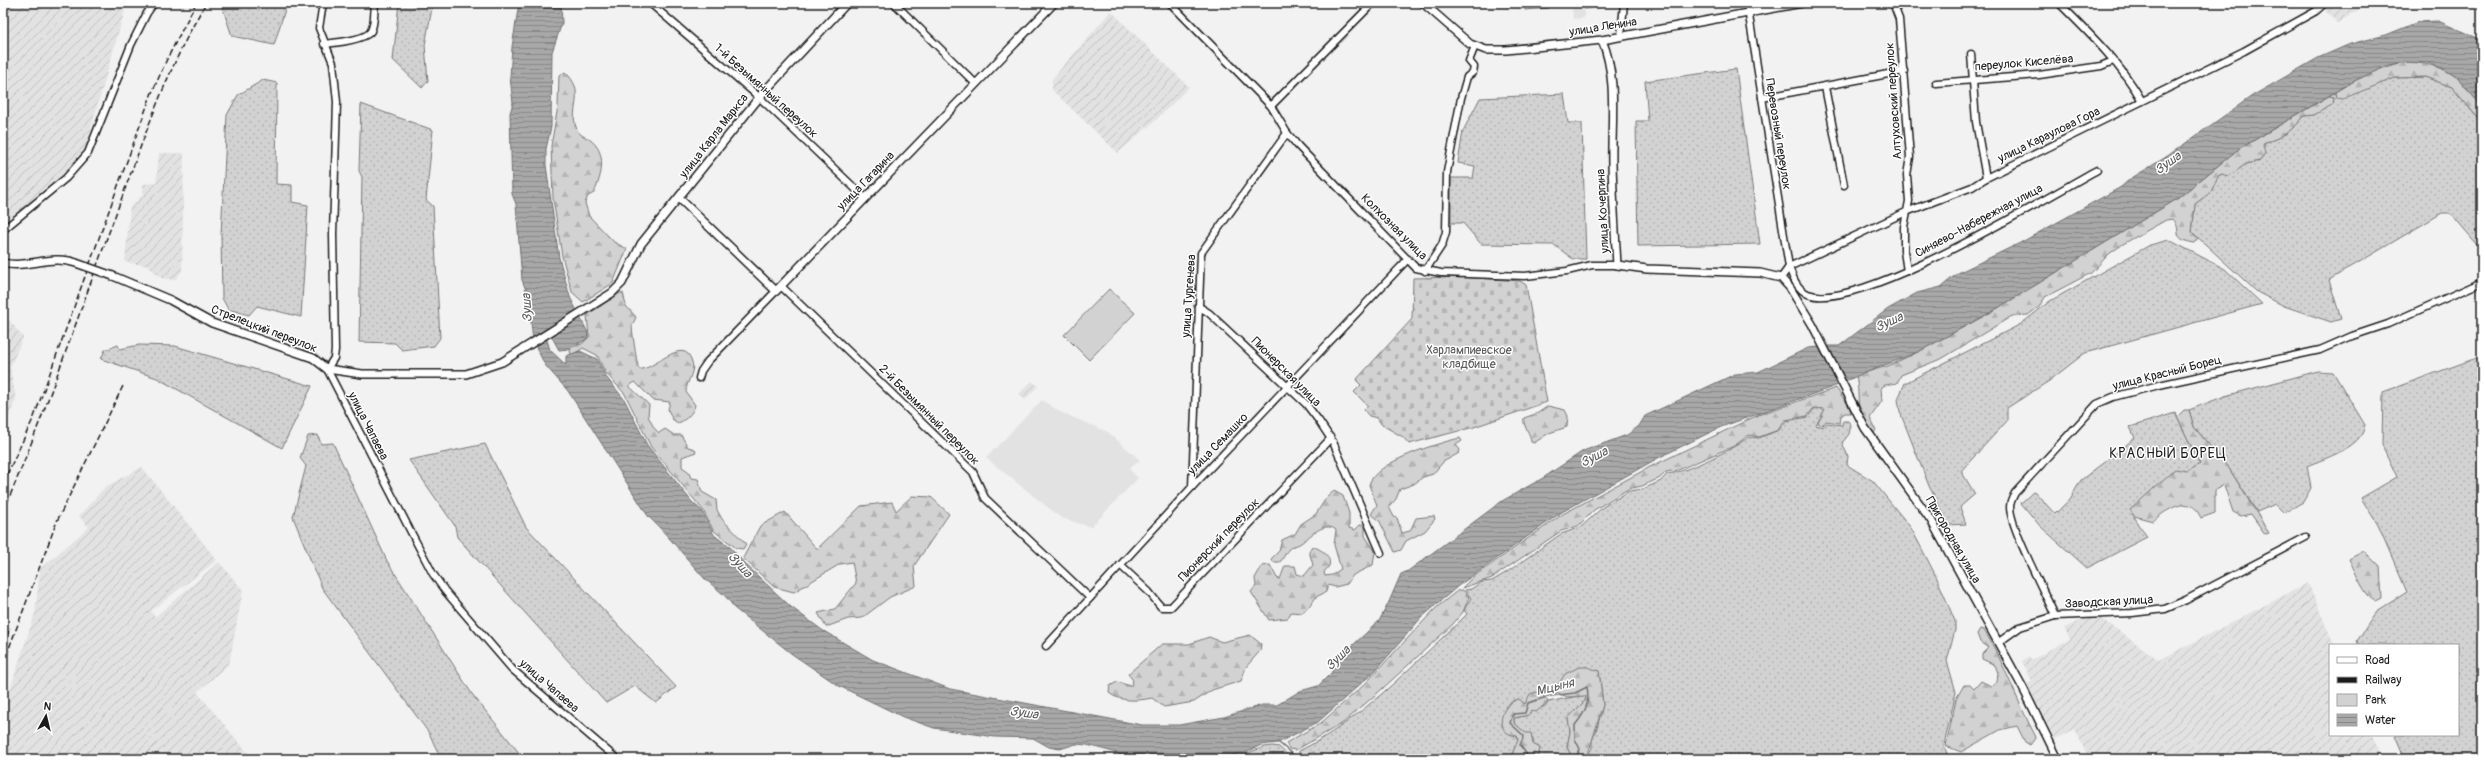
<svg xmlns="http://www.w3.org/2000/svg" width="2485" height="762" font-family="Pangolin,sans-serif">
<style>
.built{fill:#e2e2e2}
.industrial{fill:url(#industrial-furrows)}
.green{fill:url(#green-dots);stroke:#777}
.forest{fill:url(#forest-firs);stroke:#777}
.cemetery{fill:url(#cemetery-stones);stroke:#777}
.pitch{fill:#d2d2d2;stroke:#777}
.water{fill:url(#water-rules);stroke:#707070}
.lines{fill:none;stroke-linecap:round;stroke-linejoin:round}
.stream{stroke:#707070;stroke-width:1.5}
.minor-casing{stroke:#1c1c1c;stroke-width:9}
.major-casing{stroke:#1c1c1c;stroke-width:10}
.minor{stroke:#fff;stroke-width:6}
.major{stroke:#fff;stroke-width:7}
.rail{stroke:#1c1c1c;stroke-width:1.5;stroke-dasharray:6 3;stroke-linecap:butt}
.major-bridge-casing{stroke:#1c1c1c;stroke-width:10;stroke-linecap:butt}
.major-bridge{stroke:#fff;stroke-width:7}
.labels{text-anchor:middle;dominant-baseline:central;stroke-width:3;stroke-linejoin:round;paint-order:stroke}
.street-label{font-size:12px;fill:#1c1c1c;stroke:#fff}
.park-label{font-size:12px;fill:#5c5c5c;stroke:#fff}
.water-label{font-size:13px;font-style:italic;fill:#5b5b5b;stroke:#fff}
.quarter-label{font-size:14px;letter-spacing:1px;fill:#1c1c1c;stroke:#fff}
</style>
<defs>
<pattern id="industrial-furrows" width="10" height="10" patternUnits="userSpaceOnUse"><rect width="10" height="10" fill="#e2e2e2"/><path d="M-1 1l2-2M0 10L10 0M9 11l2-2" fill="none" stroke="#c1c1c1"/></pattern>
<pattern id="green-dots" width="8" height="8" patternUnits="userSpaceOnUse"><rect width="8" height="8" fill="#d2d2d2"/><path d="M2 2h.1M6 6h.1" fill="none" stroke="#b4b4b4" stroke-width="1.8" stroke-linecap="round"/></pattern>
<pattern id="forest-firs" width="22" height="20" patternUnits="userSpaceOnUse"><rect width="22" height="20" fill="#d2d2d2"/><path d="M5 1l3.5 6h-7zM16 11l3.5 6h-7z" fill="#b4b4b4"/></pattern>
<pattern id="cemetery-stones" width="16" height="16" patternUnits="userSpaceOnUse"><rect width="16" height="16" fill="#d2d2d2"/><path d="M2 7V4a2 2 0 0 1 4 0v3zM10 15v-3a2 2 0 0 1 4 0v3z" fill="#b4b4b4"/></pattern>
<pattern id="water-rules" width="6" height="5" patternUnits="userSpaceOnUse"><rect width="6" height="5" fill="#a8a8a8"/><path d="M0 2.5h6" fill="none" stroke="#888"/></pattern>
</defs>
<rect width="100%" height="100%" fill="#f2f2f2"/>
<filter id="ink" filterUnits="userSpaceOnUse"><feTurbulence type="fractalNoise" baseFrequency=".025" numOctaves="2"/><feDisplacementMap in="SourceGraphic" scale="8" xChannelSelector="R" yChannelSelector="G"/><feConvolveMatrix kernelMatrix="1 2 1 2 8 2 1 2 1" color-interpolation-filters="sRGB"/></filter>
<g filter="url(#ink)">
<g class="built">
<polygon points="1468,3 1526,3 1525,10 1471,6"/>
<polygon points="1565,3 1585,3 1584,18 1573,19 1572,7"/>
<polygon points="1042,400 1060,412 1108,432 1140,460 1129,469 1138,478 1091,527 1061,518 986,458"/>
</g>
<g class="industrial">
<polygon points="3,3 127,3 92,125 86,154 3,226"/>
<polygon points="2327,3 2370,3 2337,23 2323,8"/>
<polygon points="1111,11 1189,87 1156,120 1118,153 1052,90 1052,79"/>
<polygon points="159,153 184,153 182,271 175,280 161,278 148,266 125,262 130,207 143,195 143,184 156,183"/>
<polygon points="3,313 23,337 10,368 16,399 3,430"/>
<polygon points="1032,381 1038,386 1025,400 1019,394"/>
<polygon points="142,467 217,560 151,611 155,617 219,562 243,590 229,664 197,692 253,759 3,759 3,711 35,613 40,569 89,527 79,516 105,487"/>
<polygon points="2308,583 2334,645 2330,645 2330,735 2372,735 2382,759 2089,759 2075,730 2055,739 2027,684 2032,681 2022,661 2029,657 2031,660 2070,639 2064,628 2085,619 2100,617 2159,660"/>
</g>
<g class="green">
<polygon points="225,3 287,3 274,45 232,36 222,6"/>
<polygon points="399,3 433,3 425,45 428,81 422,88 393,60"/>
<polygon points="1526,3 1565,3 1550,4 1549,8 1525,10"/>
<polygon points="1585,3 1620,3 1585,9"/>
<polygon points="1736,69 1760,244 1638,246 1636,121 1648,121 1645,81"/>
<path d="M2425,77L2452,87L2482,123V250L2453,216L2448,213H2442L2329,280L2341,319L2331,322L2284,306L2257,292L2192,232L2195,204L2211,192L2218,176L2222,174L2229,176L2246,164L2260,161L2265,142C2279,140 2296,128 2304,116L2314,115L2333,104L2334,97L2329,96L2335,92L2336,98L2395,78Z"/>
<polygon points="263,80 277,83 276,184 292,185 292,202 308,205 301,317 257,306 249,315 228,309 222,298 221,235 227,115 238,95"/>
<polygon points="1564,94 1568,123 1582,123 1586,259 1573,259 1554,245 1481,244 1463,223 1451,223 1451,178 1473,178 1475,166 1458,163 1463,131 1480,98"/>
<polygon points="361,104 433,130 426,200 433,206 440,338 434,346 402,350 395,343 359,342 362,177 359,171"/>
<polygon points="2169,240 2225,269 2262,304 2085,353 2049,381 2007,408 2007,421 1961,471 1975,494 1960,507 1966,524 1949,525 1929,486 1900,412 1898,399 1905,383 2021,324 2050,301 2150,245"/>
<polygon points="118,345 120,349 139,345 175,346 312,386 282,448 157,378 101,359 105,350"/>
<polygon points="2482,356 2482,759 2405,759 2395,735 2458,735 2458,645 2359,645 2357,641 2377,611 2407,592 2378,525 2361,498 2397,477 2382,445 2383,392"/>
<path d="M2318,371L2333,372L2365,425C2362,448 2325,458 2307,466L2311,488L2303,502L2284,513L2275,504L2257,512L2230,470L2194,427L2189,410L2225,396Z"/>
<path d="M1821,408L1824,412L1816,425L1823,427L1826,423L1842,425L1843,421H1848L1851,425L1849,434L1842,443L1848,456L1847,465L1873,481L1911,528L1936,576L1955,621V630L1947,661L1956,692L1944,745L1948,757L1946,759H1591L1587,757L1592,748V739L1596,732L1603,705L1599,671L1556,685L1554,691C1539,696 1534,688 1525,704L1514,700L1505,707L1518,740L1510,759H1345L1343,757L1318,759L1314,752L1302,756L1299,755V751C1359,722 1408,669 1457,624L1467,614L1464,610L1471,598L1465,590L1471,589L1482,582L1492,581L1507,572L1561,534L1581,527L1603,507L1629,491L1643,489L1661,481L1667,474C1688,472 1731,450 1749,437L1759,438L1779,430L1786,421L1808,417L1814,409Z"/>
<polygon points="2175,413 2200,464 2130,510 2147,537 2087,568 2040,526 2021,503 2034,491 2055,514 2070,499 2081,480 2135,438 2130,427"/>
<polygon points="318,435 321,444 333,443 387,561 472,694 524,759 441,759 429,733 322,588 293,517 306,466 300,458 308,436"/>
<polygon points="485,444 526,527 676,687 656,703 635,686 606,703 457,537 455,526 409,460"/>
<polygon points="1583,695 1586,696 1585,701 1568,718 1570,732 1567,747 1570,753 1568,759 1538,759 1540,748 1533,744 1533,739 1514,724 1514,718 1529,715 1531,711 1546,706 1548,702"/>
<polygon points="1273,746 1279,747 1292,759 1232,759 1264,747"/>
</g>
<g class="forest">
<path d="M2405,62C2445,64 2459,74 2482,107V123L2452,87L2425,77L2395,78L2342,99L2336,98L2335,92C2357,79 2380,67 2405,62Z"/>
<path d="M565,72C587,92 569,108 576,127C578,134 583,136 589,139C608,152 602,175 594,193L588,196L585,203L589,216L614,242L627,249L613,283L583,302L572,292L562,256L553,198L551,146L558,106L559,76Z"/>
<path d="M2329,96L2334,97L2333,104L2314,115L2304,116C2296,128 2279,140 2265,142L2263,145L2265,153L2260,161L2246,164L2229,176L2222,174L2218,176L2211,192L2195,204L2192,232L2198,238L2194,243C2169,238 2184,232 2173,219L2166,220L2123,244L2109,254L2091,273L2045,297L2040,306L2028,315L2012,316L1943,358L1901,375L1897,383L1885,385L1881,388L1882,401L1870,418L1876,430L1873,434C1853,411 1861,402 1856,375L1888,366L1920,351L1993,311L2177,199L2236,151Z"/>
<path d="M620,293H623L626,306L636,317C635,320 633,323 632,326C632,330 637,366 639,369C652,372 682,336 691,359C697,372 686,380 686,392L695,405C694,412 685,421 678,423L672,419L668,409L670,402L653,400L635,382L629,386L649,405L648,416L654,428L659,433L665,429L674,435H681L688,447L695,449L696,452L682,457V467L688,471L691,478L698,479L702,492L716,500L717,510L722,519L746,544L743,549L736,548L713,530L703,510L651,447L625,394L605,372L597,355L583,348L572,355L570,352L571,346L582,344L589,337L587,315Z"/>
<polygon points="1836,388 1849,406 1851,413 1845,413 1841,416 1840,423 1826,421 1822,425 1818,423 1825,409 1814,408 1807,416 1785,420 1778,430 1759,437 1749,435 1734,446 1678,470 1666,472 1660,478 1642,486 1628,489 1594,510 1578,526 1561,531 1492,578 1462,588 1473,577 1563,514 1650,467 1758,415"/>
<path d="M1548,406L1565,410L1568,416L1567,427L1549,433L1534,443L1531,442C1531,433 1522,426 1524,418L1538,413Z"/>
<path d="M2184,410H2189L2194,427L2230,470L2269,533L2265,534L2251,514L2241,516L2233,512L2224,485L2215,490V513L2201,518C2199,514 2196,508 2192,506C2180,500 2161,514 2153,521L2134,516L2130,510L2175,469L2187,471L2200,464L2177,417Z"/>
<path d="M1460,438L1462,441L1456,445L1460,450L1459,453L1443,462L1433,474L1423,477L1414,484L1400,489L1396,499L1389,507L1394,517L1397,518L1402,533L1410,531L1416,518L1434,516L1435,519L1425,531L1406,541L1401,550L1395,552L1379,520L1371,514L1377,505L1369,485C1374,462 1438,443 1460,438Z"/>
<path d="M1334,491L1343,496L1349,513V528L1355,530L1360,525H1365V536L1375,551L1373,565L1353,575L1347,584L1335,587L1328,585L1326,592L1316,597L1310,606L1302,613L1291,612L1288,618L1269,620L1251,592L1256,586L1255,578L1262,566L1270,565L1277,578L1280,579L1285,566H1295L1297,574L1304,576L1313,565L1309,551L1312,546C1320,549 1332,555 1329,566L1324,572L1325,576L1332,575L1341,569L1334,545L1336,530C1324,520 1310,537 1301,543C1297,546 1293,545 1289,549C1285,552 1284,558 1280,562H1273L1271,559L1279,551L1282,540L1295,534L1301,524L1316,514L1326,498Z"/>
<polygon points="912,496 931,497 949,514 914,566 916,586 890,597 862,618 848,619 826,627 818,613 835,609 856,583 852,562 840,564 794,592 774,587 743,558 760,526 785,512 817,549 861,506 892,502 896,511"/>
<path d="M2364,551L2380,567L2382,599L2376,602C2363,595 2356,572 2349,559Z"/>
<polygon points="1463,590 1469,597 1463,612 1452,625 1382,689 1343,723 1296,750 1289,749 1286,743 1321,723 1364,685 1435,609 1457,591"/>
<path d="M1980,629L1984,630C2005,664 2017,702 2036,737L2030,745L2025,742L2017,726L2000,730L1961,752L1946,746L1956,699L1964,685H1970L1974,689L1981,681L1991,686L1997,682L1998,673L1995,665L1982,659V654L1988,648L1980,642L1977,634Z"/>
<path d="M1250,635L1261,644L1260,651L1246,667L1241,681L1212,690L1194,702L1164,707L1152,698C1138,701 1120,702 1109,693L1110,686L1117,682L1131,686L1133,680L1128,674L1162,644H1189L1209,637L1222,642Z"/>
<polygon points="1579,667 1587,667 1599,671 1603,705 1587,757 1591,759 1568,759 1570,753 1567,747 1570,732 1568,718 1585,701 1586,696 1567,697 1554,691 1565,674"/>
<path d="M1536,692L1542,694L1548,702L1536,712L1531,711L1529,715L1514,718V723L1526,733H1531L1533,744L1540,748L1538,759H1510L1518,740L1517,736C1493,734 1499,704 1519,699L1525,704L1530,694Z"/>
</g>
<polygon class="cemetery" points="1461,277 1520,281 1526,285 1547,402 1474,427 1409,444 1403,437 1382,425 1377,418 1369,416 1364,410 1368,406 1354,392 1361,385 1356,380 1412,319 1413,278"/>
<polygon class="pitch" points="1109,289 1135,313 1089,360 1064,335"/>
<g class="water">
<path d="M519,3H561L562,23L552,52L551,127L546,149V165L559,258L570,297L588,333L587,339L569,349L559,350L547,328L544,330L550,350L566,365V356L580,351L597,359L606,377L624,399L647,445L692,502L702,511L714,535L731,548L745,564L791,607L822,630L873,660L950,689L1142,725H1179L1224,717L1262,705H1277L1300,691L1318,686L1332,672L1334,664L1350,653L1352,646L1379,621L1388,604L1401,574L1408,571L1502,501L1543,478L1583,451L1627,435L1639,426L1645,416L1735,374L1758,372L1808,348L1819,347L1838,385L1721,427L1658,458L1562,512L1458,586L1421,618L1376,670L1318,722L1278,743L1261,745L1247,752L1222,758L1126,759L1117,753L1087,745L1076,744L1060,749L1049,747L1033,738L995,737L934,728L903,717L839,686L792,654L734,608C727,595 715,588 704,578C685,557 668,535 648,516L568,391L545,365L533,341L528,295L522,280L516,204L512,194L510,113L513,103L510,77L512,47Z"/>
<polygon points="2438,21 2482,40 2482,107 2458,78 2442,68 2428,63 2405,62 2389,65 2350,83 2236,151 2177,199 1993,311 1920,351 1845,381 1827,346 1839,346 1888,309 1917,293 1941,287 1958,273 2020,243 2121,187 2130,179 2166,157 2252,96 2318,58 2350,44 2386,35 2418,22"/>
</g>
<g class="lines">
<g class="stream">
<polyline points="1278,742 1298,759"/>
<path d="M1524,759L1527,755L1520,745L1524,736L1510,723L1513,714L1525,713L1528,703L1550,696L1575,693L1587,687C1590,703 1585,713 1575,725V739L1580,749L1575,759"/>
</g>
<g class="minor-casing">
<g id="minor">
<polyline points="323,3 319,28 333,63 337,102 333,234 335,350 334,358 327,369 412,534 433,574 445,591 512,669 617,759"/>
<polyline points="650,3 759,97 865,198"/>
<polyline points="894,3 976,84"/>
<polyline points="1170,3 1271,106 1287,133 1298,146 1416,268 1441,273 1525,276 1567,271 1592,265 1617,265"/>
<path d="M1747,3L1789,267C1793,278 1797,289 1808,294C1856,314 2047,197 2097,170"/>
<polyline points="1893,3 1899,19 1910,157 1907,175 1909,201 1904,227 1904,251 1907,271"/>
<path d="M2059,3C2089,33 2121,64 2142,101"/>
<polyline points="1621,36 1624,3"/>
<path d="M324,44C334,43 366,40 371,31C375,23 374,11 375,3"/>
<polyline points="1971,54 1976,122 1986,178"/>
<polyline points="1936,83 2039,75 2101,66 2113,61"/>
<polyline points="1825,87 1844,185"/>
<polyline points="1762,98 1904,71"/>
<polyline points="1271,106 1373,3"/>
<polyline points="3,230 66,178 88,153 131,45 147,13 154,3"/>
<polyline points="1425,271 1442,245 1446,232 1447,172 1461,98 1467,77 1473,72 1474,67 1469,61 1475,46"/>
<polyline points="1781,278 1789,267 1906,212 1972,187 1986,178 2244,51 2316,11 2325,3"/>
<polyline points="781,286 973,472 985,498 1090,598"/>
<polyline points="1198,306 1209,313 1306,404 1319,421 1333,442 1381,553"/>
<polyline points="699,378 701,371 708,361 776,291"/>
<polyline points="1192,487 1201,253 1287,133"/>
<polyline points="1120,565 1149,592 1161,607 1171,607 1331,438"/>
<path d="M2055,616C2045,593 2010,527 2010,507C2010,502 2013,497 2015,493L2097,404L2113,397L2159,385L2320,350L2352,336L2388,324L2482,282"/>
<polyline points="1999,642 2020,627 2055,616 2132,613 2165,609 2186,600 2306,537"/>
<polyline points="1046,646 1192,487 1408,259"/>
</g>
</g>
<g class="major-casing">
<g id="major">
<polyline points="1423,3 1470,44 1486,50 1506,50 1602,40 1802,3"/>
<path d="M1602,40C1618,78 1611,123 1612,164C1613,198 1615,231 1617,265L1647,269L1760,273L1781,278L1790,288L1812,324L1865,428L1931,520L2023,688L2058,759"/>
<polyline points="679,198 776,291 1054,3"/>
<path d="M3,263C27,269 51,254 76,263"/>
<polyline points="113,276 170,300 212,323 313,358 327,369 362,374 466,374 502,362 612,293 622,283 641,244 762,94 847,3"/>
</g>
</g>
<use href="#minor" class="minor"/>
<use href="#major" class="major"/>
<g class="rail">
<polyline points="3,483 34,417 151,95 167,59 196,3"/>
<path d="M3,512C47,410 82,304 121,200C146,132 169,65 206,3"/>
<polyline points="3,645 10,628"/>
<polyline points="3,664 57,521 124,384"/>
</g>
<g class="major-bridge-casing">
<polyline id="major-bridge" points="76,263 113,276"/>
</g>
<use href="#major-bridge" class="major-bridge"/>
</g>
</g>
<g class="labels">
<g class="street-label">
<text transform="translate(1603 27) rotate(-9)">улица Ленина</text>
<text transform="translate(2024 63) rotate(-5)">переулок Киселёва</text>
<text transform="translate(766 91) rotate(42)">1-й Безымянный переулок</text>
<text transform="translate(1894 101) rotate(-94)">Алтуховский переулок</text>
<text transform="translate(1778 134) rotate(81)">Перевозный переулок</text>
<text transform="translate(2049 135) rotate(-26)">улица Караулова Гора</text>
<text transform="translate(714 136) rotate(-52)">улица Карла Маркса</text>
<text transform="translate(866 181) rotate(-46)">улица Гагарина</text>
<text transform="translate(1603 211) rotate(-93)">улица Кочергина</text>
<text transform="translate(1979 221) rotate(-28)">Синяево-Набережная улица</text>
<text transform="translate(1394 227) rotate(45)">Колхозная улица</text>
<text transform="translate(1189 296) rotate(-86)">улица Тургенева</text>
<text transform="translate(264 329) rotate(21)">Стрелецкий переулок</text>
<text transform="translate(1286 372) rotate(45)">Пионерская улица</text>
<text transform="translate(2167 373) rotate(-14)">улица Красный Борец</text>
<text transform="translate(929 415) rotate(45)">2-й Безымянный переулок</text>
<text transform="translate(368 426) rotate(63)">улица Чапаева</text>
<text transform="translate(1218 444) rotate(-46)">улица Семашко</text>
<text transform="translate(1219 540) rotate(-46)">Пионерский переулок</text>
<text transform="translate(1953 540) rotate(60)">Пригородная улица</text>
<text transform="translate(2109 602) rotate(-3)">Заводская улица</text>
<text transform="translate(549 686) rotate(41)">улица Чапаева</text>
</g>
<g class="park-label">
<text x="1469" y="350">Харлампиевское<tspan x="1469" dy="14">кладбище</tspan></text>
</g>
<g class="water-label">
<text transform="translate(2168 163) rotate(-36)">Зуша</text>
<text transform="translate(527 308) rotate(-93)">Зуша</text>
<text transform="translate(1889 322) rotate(-25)">Зуша</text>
<text transform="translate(1594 457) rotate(-28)">Зуша</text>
<text transform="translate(740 565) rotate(48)">Зуша</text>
<text transform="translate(1338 658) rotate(-45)">Зуша</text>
<text transform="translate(1555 687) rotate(-14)">Мцыня</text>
<text transform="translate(1024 713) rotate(8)">Зуша</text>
</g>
<g class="quarter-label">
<text x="2168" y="453">КРАСНЫЙ БОРЕЦ</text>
</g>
</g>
<rect width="2485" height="762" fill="none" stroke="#fff" stroke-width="16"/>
<rect x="8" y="8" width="2469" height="746" fill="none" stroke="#1c1c1c" stroke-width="1.5" filter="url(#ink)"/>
<rect x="2329" y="644" width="130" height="92" fill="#ffffff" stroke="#a4a4a4"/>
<rect x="2337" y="657" width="20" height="6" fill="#ffffff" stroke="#a4a4a4"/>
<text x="2365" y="664" font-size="12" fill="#1c1c1c">Road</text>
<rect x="2337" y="677" width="20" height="6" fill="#1c1c1c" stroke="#a4a4a4"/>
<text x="2365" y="684" font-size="12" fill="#1c1c1c">Railway</text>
<rect x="2337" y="694" width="20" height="12" fill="#d2d2d2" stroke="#a4a4a4"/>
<text x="2365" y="704" font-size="12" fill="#1c1c1c">Park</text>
<rect x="2337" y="714" width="20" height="12" fill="url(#water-rules)" stroke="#a4a4a4"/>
<text x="2365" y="724" font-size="12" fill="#1c1c1c">Water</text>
<g transform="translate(46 716) rotate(8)" stroke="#ffffff" stroke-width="3" paint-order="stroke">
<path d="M0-3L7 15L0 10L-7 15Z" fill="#1c1c1c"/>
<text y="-6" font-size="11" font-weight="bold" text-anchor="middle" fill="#1c1c1c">N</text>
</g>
</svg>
